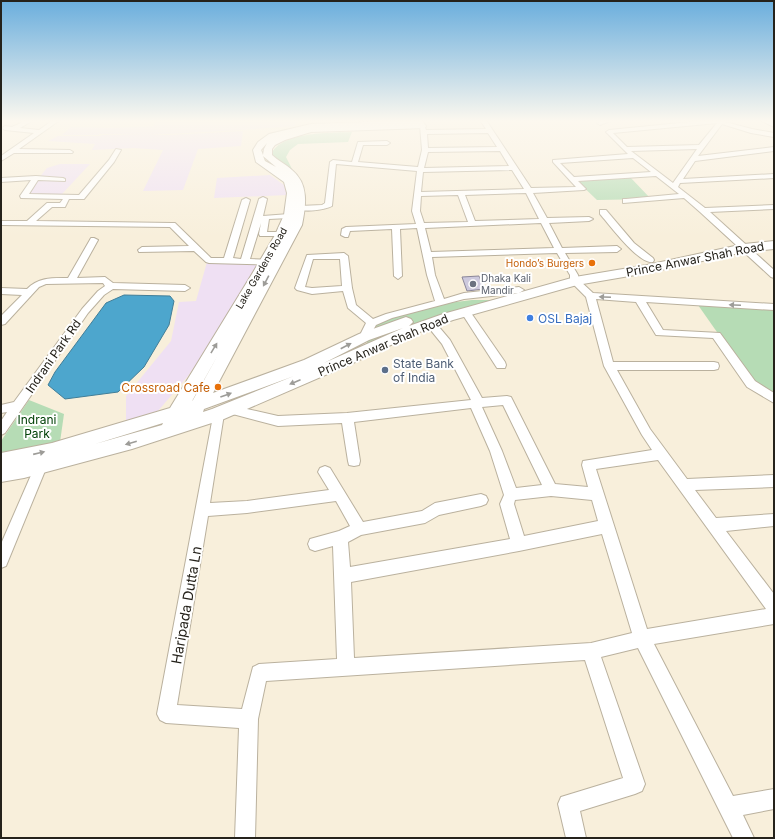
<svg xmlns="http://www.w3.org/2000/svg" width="775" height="839" font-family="Inter,sans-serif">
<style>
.industrial{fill:#efe0f3}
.green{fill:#b6dcb5}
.water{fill:#4da6cd;stroke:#417e98}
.building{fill:#cdc9dd;stroke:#8a8699}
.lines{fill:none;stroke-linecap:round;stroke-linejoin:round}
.street-casing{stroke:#bab19e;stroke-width:2}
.secondary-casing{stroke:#bab19e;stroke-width:2}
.street{fill:#fff;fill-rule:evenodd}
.secondary{fill:#fff;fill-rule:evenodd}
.oneway{fill:#9d9c98}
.food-dot{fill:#e8710a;stroke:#fff;stroke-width:1.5}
.worship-dot{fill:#6b7280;stroke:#fff;stroke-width:1.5}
.shop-dot{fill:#3f7fe0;stroke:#fff;stroke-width:1.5}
.service-dot{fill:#5c6f8a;stroke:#fff;stroke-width:1.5}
.labels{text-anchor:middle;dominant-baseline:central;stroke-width:4;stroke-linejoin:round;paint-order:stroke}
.far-food-label{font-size:10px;fill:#c56008;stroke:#fff;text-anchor:end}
.far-street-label{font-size:10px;fill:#25221b;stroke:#fff}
.far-worship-label{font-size:10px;fill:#5b616d;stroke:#fff;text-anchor:start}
.street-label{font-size:12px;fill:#25221b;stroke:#fff}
.shop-label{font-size:12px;fill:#366cbe;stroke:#fff;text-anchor:start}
.service-label{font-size:12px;fill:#4e5e75;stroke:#fff;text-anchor:start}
.food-label{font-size:12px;fill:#c56008;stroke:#fff;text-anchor:end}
.park-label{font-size:12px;fill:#004006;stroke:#fff}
.near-street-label{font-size:14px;fill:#25221b;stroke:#fff}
</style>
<rect width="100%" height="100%" fill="#f8efdb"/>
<g class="industrial">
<polygon points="156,120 213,120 213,122 296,120 295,126 241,130 169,134 100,134 98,135 62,135 71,127 112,128 154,126"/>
<polygon points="243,131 241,146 198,149 183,190 143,191 163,150 133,148 92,150 95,144 48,141 58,136 100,136 102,135 147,134 168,135"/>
<polygon points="60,164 90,164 61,195 24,196 47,168"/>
<polygon points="270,175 284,185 288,195 214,198 217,178"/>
<polygon points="264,261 228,319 188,376 152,418 126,436 126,396 171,341 179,302 196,301 207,262"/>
</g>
<g class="green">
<path d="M352,132L348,142L298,144L290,150L286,157L292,169L276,163L270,157C278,131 330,133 352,132Z"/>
<polygon points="629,176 651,199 597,200 575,179"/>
<polygon points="472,300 517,300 455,318 367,350 367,337 374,324 432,305"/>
<polygon points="698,305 774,309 774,395 752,382"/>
<polygon points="29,400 64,414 60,442 1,457 1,441"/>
</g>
<polygon class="water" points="124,295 170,296 174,301 169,325 144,367 118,392 65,399 48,385 55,372 106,303"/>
<polygon class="building" points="479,276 484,289 467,291 462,277"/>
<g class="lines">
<g class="street-casing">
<g id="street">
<polygon points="27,120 34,120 20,128 39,130 53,120 60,120 19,149 70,150 73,152 72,153 14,153 1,161 1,156 34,133 5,130 2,128 5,126 12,127"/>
<path d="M480,120H486L531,188L576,187L553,162V160L628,154L606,132L609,130L710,120H729L725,122L752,129L774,133V137L751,133L722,124L698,156L774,147V151L695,161L683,179L774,174V178L680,183L678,187L705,208L774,205V209L710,212L774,270V278L771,277L700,212L684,198L623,203V199H626L679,194L656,176L578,181L586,189L584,190L533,193L547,218L589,217L593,219L589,221L549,223L562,248L617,246L621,249L617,252L565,253L578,275L579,280L593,293L774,304V310L646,302L663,330L720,333L755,381L774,393V403L747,387L713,338L656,335L636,302L596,299L613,362H714L718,363L719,366L718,369L714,370H617L650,429L687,479L774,475V487L695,490L716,518L774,514V526L726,531L774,594V624L654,644L733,796L774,789V809L743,815L754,838H733L638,648L601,657L645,784L642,791L635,794L580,811L586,838H566L558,804L561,797L623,778L585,660L266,681L258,719L255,838H235L239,728L166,723L160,720L157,714L214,411L218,409L222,411L224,414L210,503L247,501L329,490L318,472L320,468L325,466L330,468L363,522L422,511L435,503L481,494L486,496L488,500L486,504L481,506L439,515L425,523L361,535L348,542L350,567L510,539L500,504L504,495L490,451L471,408L354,422L360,461L359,465L354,466L349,465L348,461L342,423L278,426L225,412L223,409L225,406L229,405L278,416L347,413L471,400L442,344L425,323L430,320L434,321L450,340L482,398L507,396L511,397L555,484L588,487L582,465L583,461L652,450L642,435L604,366L586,297L570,281V275L557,253L432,257L435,275L444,299L464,293L519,287L524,290L519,293L464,299L392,318L376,325L368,339L364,340L359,337L366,323L348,308L343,291L312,294L297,290L295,288L307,255L344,253L348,256L352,288L356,305L373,319L386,314L435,301L427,275L417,228L400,229L402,276L398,279L394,276L392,229L350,231L348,237H345L341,235L342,229L346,227L416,224L412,211L417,171L336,164L332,206C325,210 303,213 296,208L300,206L322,205L325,203L330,162L333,160L352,162L358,142L387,141L390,143L387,145H363L358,162L418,167L422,150L420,125H424L426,130L486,129ZM717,123L699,145L627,147L613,133ZM488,133L497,147L428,148L427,134ZM697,149L673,183L631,151ZM500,151L509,166L424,168L428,152ZM633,158L651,172L574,177L560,163ZM512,170L524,189L421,192L423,172ZM526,193L539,219L475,221L465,195ZM458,195L468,222L424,223L420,211L421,196ZM541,223L554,248L431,252L425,228ZM313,259H340L342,286L312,288L305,287ZM503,405L542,485L516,488L502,451L482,407ZM658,460L766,609L647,629L596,469ZM551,496L592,500L598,521L524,536L514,504L515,500ZM336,501L350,526L339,531L310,539L308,544L310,549L315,551L333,546L337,659L259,664L253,667L242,709L177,705L208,516L247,513ZM602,534L632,633L591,643L354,658L351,582L519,551Z"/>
<polygon points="604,120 613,120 600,125 597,123"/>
<polygon points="760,120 768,120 774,123 774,127"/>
<polygon points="116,149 121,150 114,162 84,199 69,199 65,207 52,207 36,221 172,223 175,223 211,258 224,258 242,200 246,198 250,200 233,258 241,259 259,199 263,197 267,199 263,216 289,214 293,216 289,218 269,219 267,232 284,232 285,234 281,236 260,236 259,234 261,223 250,259 275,260 278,261 279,263 278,265 209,263 206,262 194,251 139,252 138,250 142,247 189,246 170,227 1,225 1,221 27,221 47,203 60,203 63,199 21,198 20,196 31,180 1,182 1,178 36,176 63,178 65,179 65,181 38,180 29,194 79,195 109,160"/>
<path d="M600,210H606L634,243L653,258L654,260L653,262C639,265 609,224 600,214Z"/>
<path d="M91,238H94L98,240L77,278L105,277L113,283L185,285L190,288L185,291L113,289L104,295L88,313L5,433L1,435V421L7,412L1,413V405L14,402L82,309L98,291L105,286L103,283L46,284L39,287L5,324L1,325V316L22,295L1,294V288L27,289C39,277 52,278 68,278Z"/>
<polygon points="466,309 469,310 505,362 506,365 505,368 497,368 461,312"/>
<polygon points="41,461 46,462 47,466 6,566 1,568 1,544 35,466 36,462"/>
</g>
</g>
<g class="secondary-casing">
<path id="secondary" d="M421,120L426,126L425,128L311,132L285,140L275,145L272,149V155C278,161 286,164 292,170C309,184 306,205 302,225L213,393L304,360L359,334L406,317L411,319L413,322L409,326L443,314L575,277L647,265L744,244L774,241V249L744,252L647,273L577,285L453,320L414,334L353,363L224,419L132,449L24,478L1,482V453L52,443L170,408L252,274L275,235L284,215L287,193L284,182L256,162L253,150L258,142L269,134L311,124ZM267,143L264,149L263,155L261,150ZM263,156L276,167L265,161ZM403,328L324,363L369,340ZM218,355L193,400L192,401ZM294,376L212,409L203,412L204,409ZM163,423L162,425L95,444Z"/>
</g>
<use href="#street" class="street"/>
<use href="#secondary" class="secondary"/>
</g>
<defs><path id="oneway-solid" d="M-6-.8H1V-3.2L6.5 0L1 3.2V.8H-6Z"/></defs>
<g class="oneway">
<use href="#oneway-solid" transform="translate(266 281) rotate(118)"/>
<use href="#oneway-solid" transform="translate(605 297) rotate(-177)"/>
<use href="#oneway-solid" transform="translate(735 305) rotate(-177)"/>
<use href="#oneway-solid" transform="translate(346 346) rotate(-28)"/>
<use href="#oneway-solid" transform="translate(214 348) rotate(-59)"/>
<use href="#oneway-solid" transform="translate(295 382) rotate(157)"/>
<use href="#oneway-solid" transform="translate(226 395) rotate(-20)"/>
<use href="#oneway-solid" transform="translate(131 443) rotate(164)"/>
<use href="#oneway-solid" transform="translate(39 453) rotate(-13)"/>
</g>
<linearGradient id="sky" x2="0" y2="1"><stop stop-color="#6aaedd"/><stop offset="0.51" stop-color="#fcf8ef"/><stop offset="1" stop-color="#fcf8ef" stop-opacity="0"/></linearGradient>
<rect width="775" height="237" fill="url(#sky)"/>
<g class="food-dot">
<circle cx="592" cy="263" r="4"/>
<circle cx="218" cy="387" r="4"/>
</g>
<circle class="worship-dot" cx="473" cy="284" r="4"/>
<circle class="shop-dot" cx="530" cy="318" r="4"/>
<circle class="service-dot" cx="385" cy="370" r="4"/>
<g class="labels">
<g class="far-food-label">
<text x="584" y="263">Hondo’s Burgers</text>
</g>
<g class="far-street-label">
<text transform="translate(261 268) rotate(-60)">Lake Gardens Road</text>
</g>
<g class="far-worship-label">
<text x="481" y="278">Dhaka Kali<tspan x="481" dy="12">Mandir</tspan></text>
</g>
<g class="street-label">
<text transform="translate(695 259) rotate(-11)">Prince Anwar Shah Road</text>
<text transform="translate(383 345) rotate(-23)">Prince Anwar Shah Road</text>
<text transform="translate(53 356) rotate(-55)">Indrani Park Rd</text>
</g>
<g class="shop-label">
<text x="538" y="318">OSL Bajaj</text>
</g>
<g class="service-label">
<text x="393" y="363">State Bank<tspan x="393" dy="14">of India</tspan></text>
</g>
<g class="food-label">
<text x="210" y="387">Crossroad Cafe</text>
</g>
<g class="park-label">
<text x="37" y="419">Indrani<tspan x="37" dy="14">Park</tspan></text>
</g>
<g class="near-street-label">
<text transform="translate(186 605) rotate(-80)">Haripada Dutta Ln</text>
</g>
</g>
<rect width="775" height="839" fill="none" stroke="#25221b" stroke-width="4"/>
</svg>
